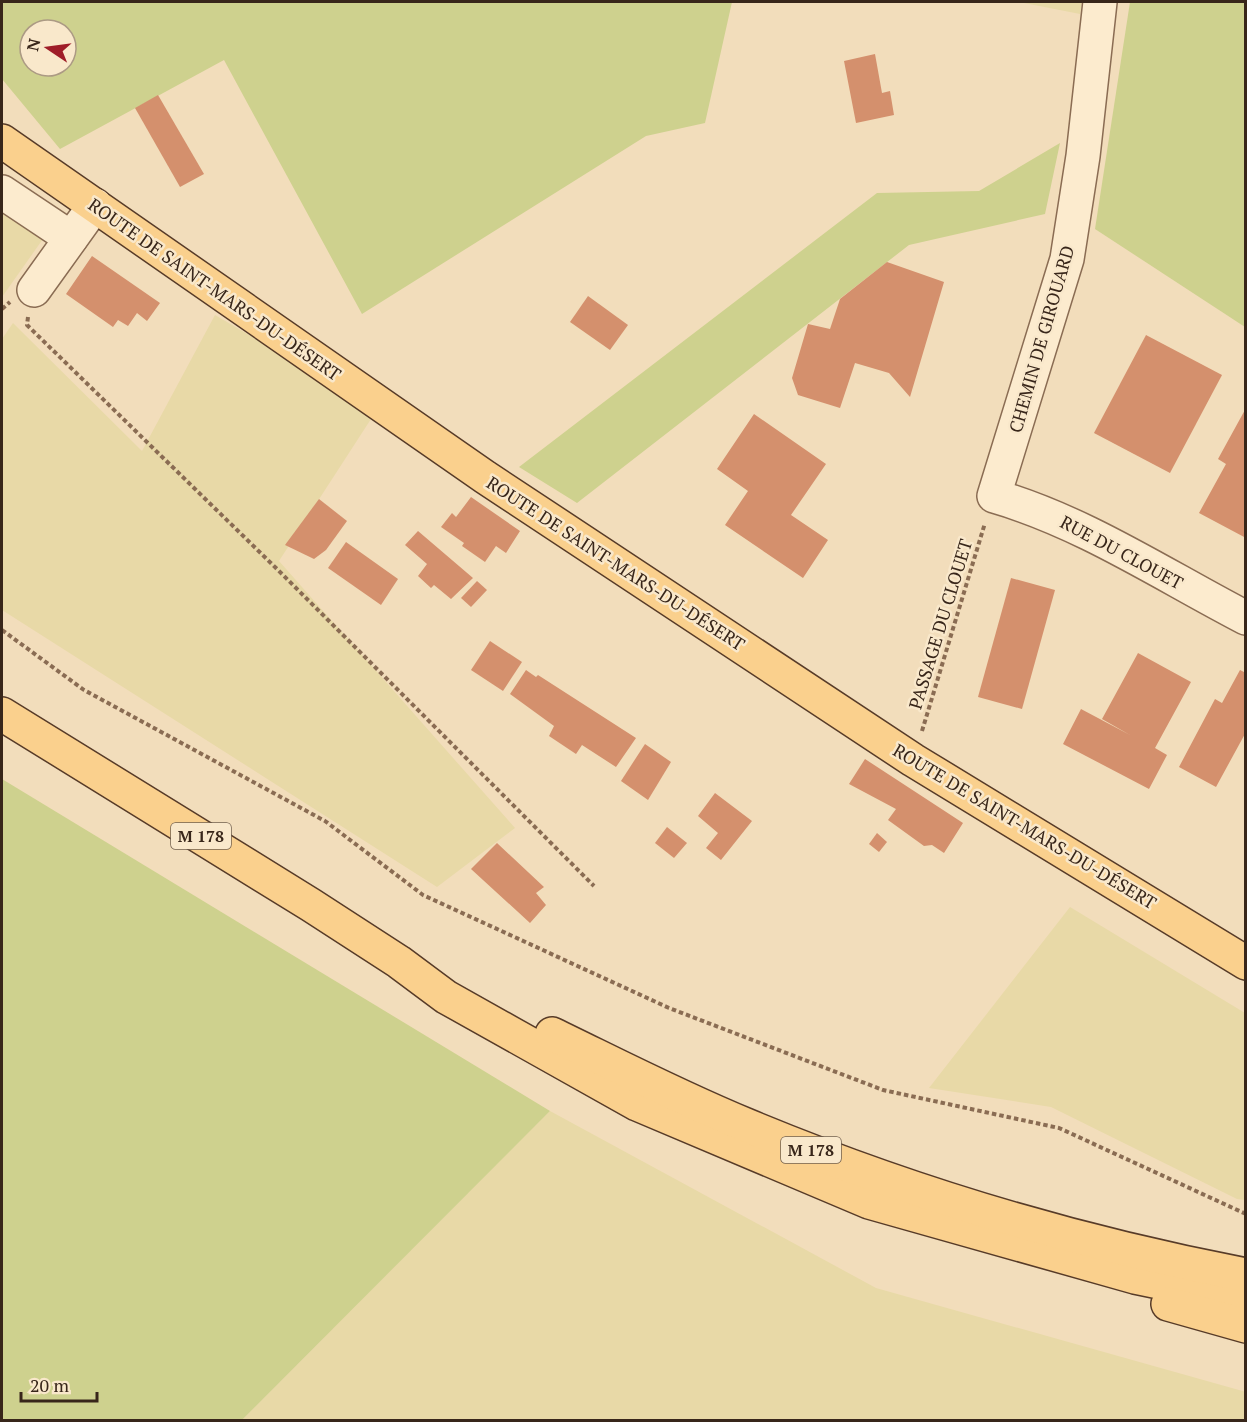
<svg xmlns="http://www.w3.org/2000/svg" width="1247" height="1422" font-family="'PT Serif',serif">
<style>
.farmland{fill:#e8d9a7}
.green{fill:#ced18e;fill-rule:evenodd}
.building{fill:#d4906d}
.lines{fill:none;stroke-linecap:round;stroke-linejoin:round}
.minor-casing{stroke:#8a6c53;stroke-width:36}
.major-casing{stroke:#573b28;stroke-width:36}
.path{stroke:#8a6c53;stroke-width:4;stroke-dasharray:4.5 3;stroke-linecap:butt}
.minor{stroke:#fcebce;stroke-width:33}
.major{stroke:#fad08d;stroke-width:33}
.labels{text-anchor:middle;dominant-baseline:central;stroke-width:5;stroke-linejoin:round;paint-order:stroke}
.shield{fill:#f9e8cb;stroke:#72604f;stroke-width:1.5}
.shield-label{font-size:16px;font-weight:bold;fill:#38261a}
.street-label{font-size:18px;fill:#38261a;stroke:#f9e8cb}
</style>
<rect width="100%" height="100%" fill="#f2ddbb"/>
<g class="farmland">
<polygon points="1019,2 1082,2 1080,14"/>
<polygon points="2,205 45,236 2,297"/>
<polygon points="215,315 302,366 371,419 279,561 515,828 437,887 2,610 2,339 13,323 142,451"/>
<polygon points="1070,907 1245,1013 1245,1200 1237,1199 1051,1107 929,1088"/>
<polygon points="550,1111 876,1288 1246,1392 1245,1420 242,1420"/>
</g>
<g class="green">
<path d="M2,2H732L705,123L646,136L362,314L224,60L60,149L2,79ZM30,30H66V66H30Z"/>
<polygon points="1130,2 1245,2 1245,327 1095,229"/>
<polygon points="1060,143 1045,214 909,245 577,503 519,467 877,193 979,191"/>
<polygon points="2,779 550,1111 242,1420 2,1420"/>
</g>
<g class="building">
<polygon points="875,54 882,93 890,91 894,115 856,123 844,61"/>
<polygon points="158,95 204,174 180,187 135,108"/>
<polygon points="92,256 160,303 147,321 137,313 128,326 118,320 113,327 66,294"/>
<polygon points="887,262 944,282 910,397 889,373 855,363 840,408 798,395 792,378 808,324 830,329 840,299"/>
<polygon points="588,296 628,325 610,350 570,322"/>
<polygon points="1146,335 1222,375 1170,473 1094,433"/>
<polygon points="1246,408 1246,538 1199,513 1226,464 1218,459"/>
<polygon points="754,414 826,464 791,515 828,540 803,578 725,525 748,491 717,469"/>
<polygon points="471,497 520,531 506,553 496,546 485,562 462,546 464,543 441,527 452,513 456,517"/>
<polygon points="319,499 347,521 326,550 314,559 285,545"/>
<polygon points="418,531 473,578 451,599 434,585 431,588 418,576 427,564 405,545"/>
<polygon points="346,542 398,579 381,605 328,568"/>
<polygon points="1011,578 1055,590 1022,709 978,697"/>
<polygon points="477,581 487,590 471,607 461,598"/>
<polygon points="490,641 522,662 503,691 471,670"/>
<polygon points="1138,653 1191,682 1155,748 1167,755 1149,789 1063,744 1081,709 1130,735 1102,719"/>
<polygon points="526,670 536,677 538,675 636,738 616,767 582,745 576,754 549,736 554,726 510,694"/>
<polygon points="1240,670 1246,673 1246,732 1216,787 1179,767 1215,699 1222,703"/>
<polygon points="645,744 671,762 648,800 621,781"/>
<polygon points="865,759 963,823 944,853 932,845 924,846 888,820 896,809 849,784"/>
<polygon points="715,793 752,821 721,860 706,848 718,833 698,816"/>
<polygon points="667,827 687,843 674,858 655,843"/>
<polygon points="877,833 887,842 879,852 869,844"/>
<polygon points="497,843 544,887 536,893 546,905 530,923 471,869"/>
</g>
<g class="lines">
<g class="minor-casing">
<g id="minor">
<path d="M1100,2L1083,156L1067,259L994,496C1084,522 1163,575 1246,618"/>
<polyline points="2,192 71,238"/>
<polyline points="34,290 95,205"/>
</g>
</g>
<g class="major-casing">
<g id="major">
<polyline points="2,141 485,477 913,760 1246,963"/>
<polyline points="2,714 311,905 399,962 446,997 637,1104 869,1202 1135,1277 1246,1300"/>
<path d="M552,1034C616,1065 680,1098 746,1125C907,1192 1074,1242 1246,1275"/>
<polyline points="1168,1304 1246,1326"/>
</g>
</g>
<g class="path">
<polyline points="2,309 10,302"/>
<polyline points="28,317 27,325 276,568 594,886"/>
<polyline points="2,630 84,690 325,821 423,895 669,1008 883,1090 1059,1128 1246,1214"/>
<polyline points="922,731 985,523"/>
</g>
<use href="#minor" class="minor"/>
<use href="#major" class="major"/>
</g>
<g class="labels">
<g class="shield">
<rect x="171" y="823" width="60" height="26" rx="4.5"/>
<rect x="781" y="1137" width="60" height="26" rx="4.5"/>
</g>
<g class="shield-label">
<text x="201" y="836">M 178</text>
<text x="811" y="1150">M 178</text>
</g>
<g class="street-label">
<text transform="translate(215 289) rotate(35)">ROUTE DE SAINT-MARS-DU-DÉSERT</text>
<text transform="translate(1041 339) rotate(-74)">CHEMIN DE GIROUARD</text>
<text transform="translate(1122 552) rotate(28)">RUE DU CLOUET</text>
<text transform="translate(616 563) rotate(33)">ROUTE DE SAINT-MARS-DU-DÉSERT</text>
<text transform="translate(940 624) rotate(-73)">PASSAGE DU CLOUET</text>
<text transform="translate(1025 826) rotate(31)">ROUTE DE SAINT-MARS-DU-DÉSERT</text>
</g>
</g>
<rect width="1247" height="1422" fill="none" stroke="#38261a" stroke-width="6"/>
<g transform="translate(48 48) rotate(283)"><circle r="28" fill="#f9e8cb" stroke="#ac9a84" stroke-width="1.5"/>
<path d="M0-4.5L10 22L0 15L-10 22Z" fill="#9f1d28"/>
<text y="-9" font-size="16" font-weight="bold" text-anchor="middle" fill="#38261a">N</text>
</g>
<path d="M21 1392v9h76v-9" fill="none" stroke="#38261a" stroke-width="3"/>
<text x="30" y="1392" font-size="18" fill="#38261a" stroke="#f9e8cb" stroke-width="4.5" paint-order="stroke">20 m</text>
</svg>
